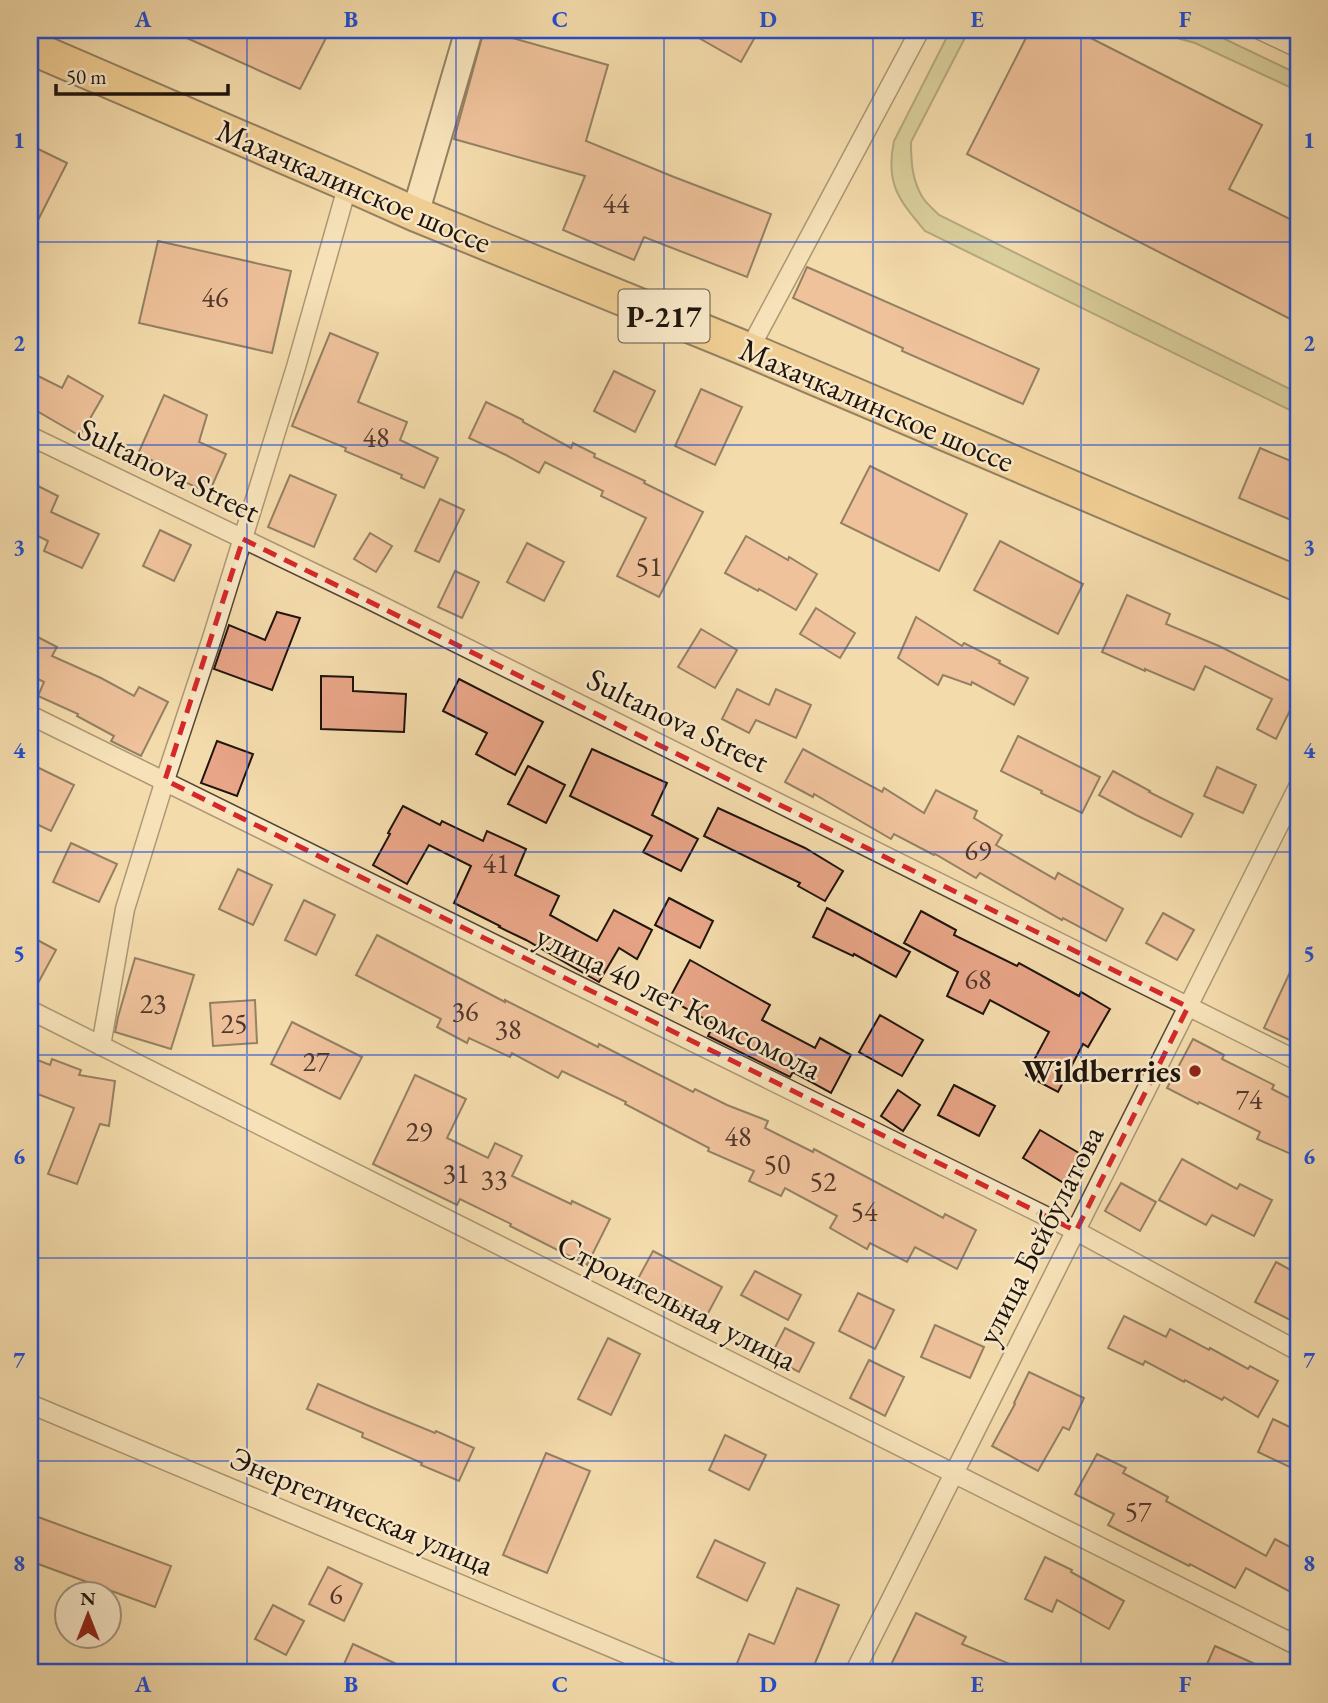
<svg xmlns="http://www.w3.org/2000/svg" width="1328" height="1703" font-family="'EB Garamond',serif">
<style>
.green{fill:#bbc089;stroke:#6c6a4b;stroke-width:2}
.building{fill:#e8a587;stroke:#1e140d;stroke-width:2}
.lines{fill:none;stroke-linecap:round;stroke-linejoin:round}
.street-casing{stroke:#544634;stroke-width:21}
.secondary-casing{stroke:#1e140d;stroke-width:30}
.highway-casing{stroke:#1e140d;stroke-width:37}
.street{stroke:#f8e8c8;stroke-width:18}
.secondary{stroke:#f8e8c8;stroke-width:26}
.highway{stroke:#eabe76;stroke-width:33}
.marked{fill:none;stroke:#d62828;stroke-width:5;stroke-dasharray:14 9;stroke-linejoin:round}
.grid{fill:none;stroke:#1d4ed8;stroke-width:2;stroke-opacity:0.55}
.poi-dot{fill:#8f2418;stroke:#f8e8c8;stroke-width:2.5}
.labels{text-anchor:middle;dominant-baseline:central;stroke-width:5;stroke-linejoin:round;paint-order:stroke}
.number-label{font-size:28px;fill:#50382c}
.shield{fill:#f8e8c8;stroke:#5f5445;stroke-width:2}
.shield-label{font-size:30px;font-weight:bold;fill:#1e140d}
.street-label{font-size:32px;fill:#1e140d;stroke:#f8e8c8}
.poi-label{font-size:32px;font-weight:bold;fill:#1e140d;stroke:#f8e8c8;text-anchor:end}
.neatline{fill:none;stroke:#1d4ed8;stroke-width:2.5}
.grid-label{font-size:23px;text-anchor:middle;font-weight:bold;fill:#1d4ed8}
</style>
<rect width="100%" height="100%" fill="#f4dbab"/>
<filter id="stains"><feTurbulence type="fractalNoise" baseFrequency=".00286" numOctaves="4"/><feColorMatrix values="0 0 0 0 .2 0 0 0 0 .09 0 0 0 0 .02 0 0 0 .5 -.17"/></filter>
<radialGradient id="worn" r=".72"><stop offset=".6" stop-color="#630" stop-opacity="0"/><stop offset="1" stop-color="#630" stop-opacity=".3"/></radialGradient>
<g class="green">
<path d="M942,30H969L911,142C911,161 912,181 923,198C927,204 934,210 939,215L1298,393V414L925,231C899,200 885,184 894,141L948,35Z"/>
<polygon points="1149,30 1206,30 1298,74 1298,91 1195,43"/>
</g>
<g class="building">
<polygon points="169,30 330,30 300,89"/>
<polygon points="484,30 608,65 586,141 674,177 771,214 747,277 644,237 634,260 563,230 585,176 454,139"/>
<polygon points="685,30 759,30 741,62"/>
<polygon points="1030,30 1075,30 1262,125 1229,189 1298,223 1298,323 967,154"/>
<polygon points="30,145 67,163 30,236"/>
<polygon points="158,241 291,271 272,353 139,323"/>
<polygon points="807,267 1039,369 1023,404 902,351 903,348 793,298"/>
<polygon points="330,333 378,353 358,402 407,422 400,440 438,458 424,488 401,478 402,475 345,451 346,448 292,426"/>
<polygon points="614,371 655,391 635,432 594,411"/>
<polygon points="30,372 62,388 68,376 103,396 80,436 30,407"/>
<polygon points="701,389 742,407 715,465 675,446"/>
<polygon points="164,395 207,415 199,442 226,454 209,493 176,478 178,472 138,454"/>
<polygon points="486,402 523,420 523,422 571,448 573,443 595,454 594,457 645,481 644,483 703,512 659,597 617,576 646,518 601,496 603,491 545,462 539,473 506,455 469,438"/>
<polygon points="1260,448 1298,464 1298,523 1239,498"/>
<polygon points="870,466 967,514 939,571 841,523"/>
<polygon points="290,475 336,495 314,547 268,527"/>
<polygon points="30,482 58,496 51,512 99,534 82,568 44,551 48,541 30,532"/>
<polygon points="440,499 464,510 439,562 415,551"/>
<polygon points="160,530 191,545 174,581 143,566"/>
<polygon points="370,533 392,546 376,572 354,559"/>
<polygon points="746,536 788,560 789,557 817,574 796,610 759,589 758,591 725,573"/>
<polygon points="1000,541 1083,584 1058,634 974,590"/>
<polygon points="527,543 564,562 544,601 507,582"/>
<polygon points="455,571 479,582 462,618 438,607"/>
<polygon points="1127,595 1170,614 1166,624 1219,646 1298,685 1298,694 1276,739 1257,729 1272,699 1205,666 1194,690 1145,669 1145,671 1102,652"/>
<polygon points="816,608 855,633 840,658 800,634"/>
<polygon points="277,612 300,618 272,690 214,669 229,625 265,640"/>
<polygon points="916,617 962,646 964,643 1000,661 999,663 1028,678 1014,705 972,682 971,685 943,675 938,685 898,658"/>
<polygon points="701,629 737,650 715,688 678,667"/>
<polygon points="30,633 57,647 52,656 101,678 134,696 139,687 168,702 141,756 111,741 114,736 77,716 78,714 38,696 44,682 30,675"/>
<polygon points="321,676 353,677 353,691 406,694 404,732 321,729"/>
<polygon points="459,679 543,722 515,775 476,754 487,733 443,711"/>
<polygon points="737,689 769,705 776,689 811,705 796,738 756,720 749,733 722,719"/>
<polygon points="1018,736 1100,777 1082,813 1041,793 1042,791 1001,771"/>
<polygon points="217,741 253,754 237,796 201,783"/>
<polygon points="592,749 667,783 652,815 698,839 681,871 643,852 652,836 570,796"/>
<polygon points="803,749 882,792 884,788 924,813 936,790 977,811 974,818 1002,835 996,845 1055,879 1058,873 1123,909 1106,941 1063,918 1062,920 980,873 976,878 935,854 934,855 894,834 891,839 814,794 813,797 785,782"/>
<polygon points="528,766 565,785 546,823 508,804"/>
<polygon points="1217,767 1256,785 1243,813 1204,796"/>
<polygon points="39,768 74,785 51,831 30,821 30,786"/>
<polygon points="1113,771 1150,791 1149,792 1193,814 1181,837 1136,815 1099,795"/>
<polygon points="403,806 440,825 442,821 483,841 487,831 526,849 515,875 559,896 550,915 597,941 614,910 652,930 637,959 619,948 599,982 526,940 499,927 500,926 454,903 471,866 429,845 407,884 373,865 390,834 388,833"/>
<polygon points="718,808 805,848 843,871 825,901 798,886 800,883 704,836"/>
<polygon points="71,843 117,864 99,902 53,882"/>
<polygon points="238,869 272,885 253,925 219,909"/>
<polygon points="669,898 713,921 700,948 655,925"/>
<polygon points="304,900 335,915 316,955 285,940"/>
<polygon points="827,908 910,952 896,977 854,954 853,956 813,937"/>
<polygon points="921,911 956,930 954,935 1017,966 1019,963 1079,996 1081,992 1110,1009 1088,1047 1083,1044 1058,1092 1026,1075 1049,1032 990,1000 983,1014 947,996 958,972 904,943"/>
<polygon points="1163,913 1194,930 1177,960 1146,943"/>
<polygon points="377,935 505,1002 505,1000 598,1047 599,1044 693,1092 695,1089 727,1105 768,1121 765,1128 813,1152 814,1149 943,1218 945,1214 976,1230 957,1269 915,1247 907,1262 870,1243 867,1249 830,1228 837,1216 785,1188 781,1196 749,1181 754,1171 708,1151 709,1148 625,1104 626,1102 562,1071 558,1078 512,1053 510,1057 469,1038 467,1043 437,1027 441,1019 356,975"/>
<polygon points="30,936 56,950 30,998"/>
<polygon points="1298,955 1298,1044 1264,1028"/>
<polygon points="135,958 194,975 171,1049 115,1032 118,1017"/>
<polygon points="690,960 770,1005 762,1020 815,1048 820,1038 851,1055 831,1093 793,1072 790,1077 708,1036 714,1024 669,999"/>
<polygon points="255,1000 257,1043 213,1046 210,1003"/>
<polygon points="880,1015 923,1040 902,1076 859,1052"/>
<polygon points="292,1022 362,1057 340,1099 271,1064"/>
<polygon points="1193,1039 1224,1055 1222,1059 1274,1085 1272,1089 1298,1102 1298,1143 1293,1155 1257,1139 1260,1132 1199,1102 1198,1104 1167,1088"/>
<polygon points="30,1057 50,1065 52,1059 81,1070 79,1075 115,1081 109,1126 100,1124 77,1184 48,1174 74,1108 30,1091"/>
<polygon points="415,1075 466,1099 447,1138 488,1158 495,1143 522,1156 512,1176 571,1204 572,1201 610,1219 587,1265 510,1226 511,1224 460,1199 457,1205 373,1164"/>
<polygon points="954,1085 995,1106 979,1136 938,1115"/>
<polygon points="898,1090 920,1105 903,1131 881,1116"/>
<polygon points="1040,1130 1084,1156 1067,1185 1023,1158"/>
<polygon points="1182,1159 1237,1189 1240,1184 1272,1200 1254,1236 1212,1215 1206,1225 1159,1200"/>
<polygon points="1121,1183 1156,1202 1140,1231 1105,1211"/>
<polygon points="653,1251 722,1287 705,1319 678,1305 675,1311 633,1288"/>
<polygon points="1276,1262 1298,1274 1298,1308 1292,1321 1255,1302"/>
<polygon points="755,1271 801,1295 788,1320 741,1295"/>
<polygon points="858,1293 894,1310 875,1349 839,1331"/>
<polygon points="1124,1316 1166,1337 1170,1329 1209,1350 1210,1348 1248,1369 1250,1366 1278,1381 1258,1417 1224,1397 1222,1400 1185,1380 1184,1382 1145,1361 1143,1365 1108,1348"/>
<polygon points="935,1325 984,1347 970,1378 921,1357"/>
<polygon points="785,1328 814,1343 799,1372 770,1357"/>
<polygon points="608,1338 640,1354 611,1415 578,1399"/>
<polygon points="869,1360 904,1377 885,1416 850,1398"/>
<polygon points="1029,1372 1084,1398 1069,1430 1063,1427 1038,1471 992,1446 1015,1404 1014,1403"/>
<polygon points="318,1384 374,1408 435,1433 436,1431 474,1448 459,1481 421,1465 422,1463 362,1437 363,1433 307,1409"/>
<polygon points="1273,1419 1298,1431 1298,1471 1258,1452"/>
<polygon points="725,1435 766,1455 749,1490 709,1470"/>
<polygon points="546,1453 590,1471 547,1573 503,1555"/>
<polygon points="1097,1454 1126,1468 1123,1473 1168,1497 1166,1501 1266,1556 1275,1539 1298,1551 1298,1596 1246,1568 1235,1588 1190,1564 1189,1566 1108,1525 1114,1514 1075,1494"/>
<polygon points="30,1514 171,1566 155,1607 30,1561"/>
<polygon points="715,1540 765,1563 747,1601 697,1577"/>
<polygon points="1045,1557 1072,1570 1071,1572 1124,1601 1109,1629 1057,1600 1052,1612 1025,1599"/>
<polygon points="328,1567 362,1584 344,1621 309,1604"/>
<polygon points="797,1588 839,1605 811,1673 733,1673 749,1634 774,1644"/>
<polygon points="273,1605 304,1621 286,1655 255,1639"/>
<polygon points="916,1613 966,1637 962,1644 1031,1673 887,1673"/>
<polygon points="353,1644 416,1673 340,1673"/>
<polygon points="1215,1646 1275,1673 1203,1673"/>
</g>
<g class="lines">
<g class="street-casing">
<g id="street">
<polyline points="1260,30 1298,48"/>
<polyline points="749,350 920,30"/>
<polyline points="30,436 368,599 1298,1061"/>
<polyline points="30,715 1076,1231 1298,1351"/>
<polyline points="30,1010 1298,1646"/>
<polyline points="101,1046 125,909 165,780 212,638 296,367 348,184"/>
<polyline points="30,1404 672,1673"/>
<polyline points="854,1673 1298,787"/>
</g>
</g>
<g class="secondary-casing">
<polyline id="secondary" points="415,214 469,30"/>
</g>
<g class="highway-casing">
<polyline id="highway" points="30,47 348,184 415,214 749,350 1298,584"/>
</g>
<use href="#street" class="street"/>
<use href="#secondary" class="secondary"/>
<use href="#highway" class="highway"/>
</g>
<path d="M0 0H1328V1703H0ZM243,539L1188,1007L1076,1231L165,780Z" fill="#f4dbab" fill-opacity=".55" fill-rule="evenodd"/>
<path class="marked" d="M243,539L1188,1007L1076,1231L165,780Z"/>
<path class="grid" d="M247,30V1673M456,30V1673M664,30V1673M873,30V1673M1081,30V1673M30,242H1298M30,445H1298M30,648H1298M30,852H1298M30,1055H1298M30,1258H1298M30,1461H1298"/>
<circle class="poi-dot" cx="1195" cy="1071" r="7"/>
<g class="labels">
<g class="number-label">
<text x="616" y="203">44</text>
<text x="215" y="297">46</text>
<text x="376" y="437">48</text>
<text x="649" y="566">51</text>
<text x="978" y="850">69</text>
<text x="496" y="863">41</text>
<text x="978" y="979">68</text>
<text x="153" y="1003">23</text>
<text x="465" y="1011">36</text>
<text x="234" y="1023">25</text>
<text x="508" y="1029">38</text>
<text x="316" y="1061">27</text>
<text x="1249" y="1099">74</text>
<text x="419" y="1131">29</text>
<text x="738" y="1136">48</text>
<text x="777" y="1164">50</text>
<text x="456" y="1173">31</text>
<text x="494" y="1179">33</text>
<text x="823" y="1181">52</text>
<text x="864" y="1211">54</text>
<text x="1138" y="1511">57</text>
<text x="336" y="1594">6</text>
</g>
<rect class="shield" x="618.5" y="289.5" width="91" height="53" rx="5"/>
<g class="shield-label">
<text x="664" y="316">Р-217</text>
</g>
<g class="street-label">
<text transform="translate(354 186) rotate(23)">Махачкалинское шоссе</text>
<text transform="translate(877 405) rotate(23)">Махачкалинское шоссе</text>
<text transform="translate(169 470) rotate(26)">Sultanova Street</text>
<text transform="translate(678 720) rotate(26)">Sultanova Street</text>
<text transform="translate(679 1002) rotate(26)">улица 40 лет Комсомола</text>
<text transform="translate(1040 1235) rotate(-63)">улица Бейбулатова</text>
<text transform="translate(677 1302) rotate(27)">Строительная улица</text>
<text transform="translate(362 1511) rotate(23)">Энергетическая улица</text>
</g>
<g class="poi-label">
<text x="1181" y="1071">Wildberries</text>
</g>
</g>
<rect width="1328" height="1703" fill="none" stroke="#f4dbab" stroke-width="77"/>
<g transform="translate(88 1615)"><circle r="33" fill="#f8e8c8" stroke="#a1937d" stroke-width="2"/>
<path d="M0-5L12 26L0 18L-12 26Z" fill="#8f2418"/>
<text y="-10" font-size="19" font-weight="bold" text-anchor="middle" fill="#1e140d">N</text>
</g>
<path d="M56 84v10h172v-10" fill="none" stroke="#1e140d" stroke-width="3.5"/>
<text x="66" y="84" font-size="21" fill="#1e140d" stroke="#f8e8c8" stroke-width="5" paint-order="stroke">50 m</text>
<rect x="38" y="38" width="1252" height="1626" class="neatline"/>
<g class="grid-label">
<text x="143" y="27">A</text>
<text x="351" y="27">B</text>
<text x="560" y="27">C</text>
<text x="768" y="27">D</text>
<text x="977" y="27">E</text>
<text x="1185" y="27">F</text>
<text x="19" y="148">1</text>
<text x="1309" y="148">1</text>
<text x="19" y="351">2</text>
<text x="1309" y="351">2</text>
<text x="19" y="555">3</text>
<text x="1309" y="555">3</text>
<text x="19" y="758">4</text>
<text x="1309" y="758">4</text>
<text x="19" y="961">5</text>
<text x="1309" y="961">5</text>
<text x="19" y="1164">6</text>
<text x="1309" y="1164">6</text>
<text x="19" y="1368">7</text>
<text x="1309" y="1368">7</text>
<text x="19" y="1571">8</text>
<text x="1309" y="1571">8</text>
<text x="143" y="1692">A</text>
<text x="351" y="1692">B</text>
<text x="560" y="1692">C</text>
<text x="768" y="1692">D</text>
<text x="977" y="1692">E</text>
<text x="1185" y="1692">F</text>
</g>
<rect width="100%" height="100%" filter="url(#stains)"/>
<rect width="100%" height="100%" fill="url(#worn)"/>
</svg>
